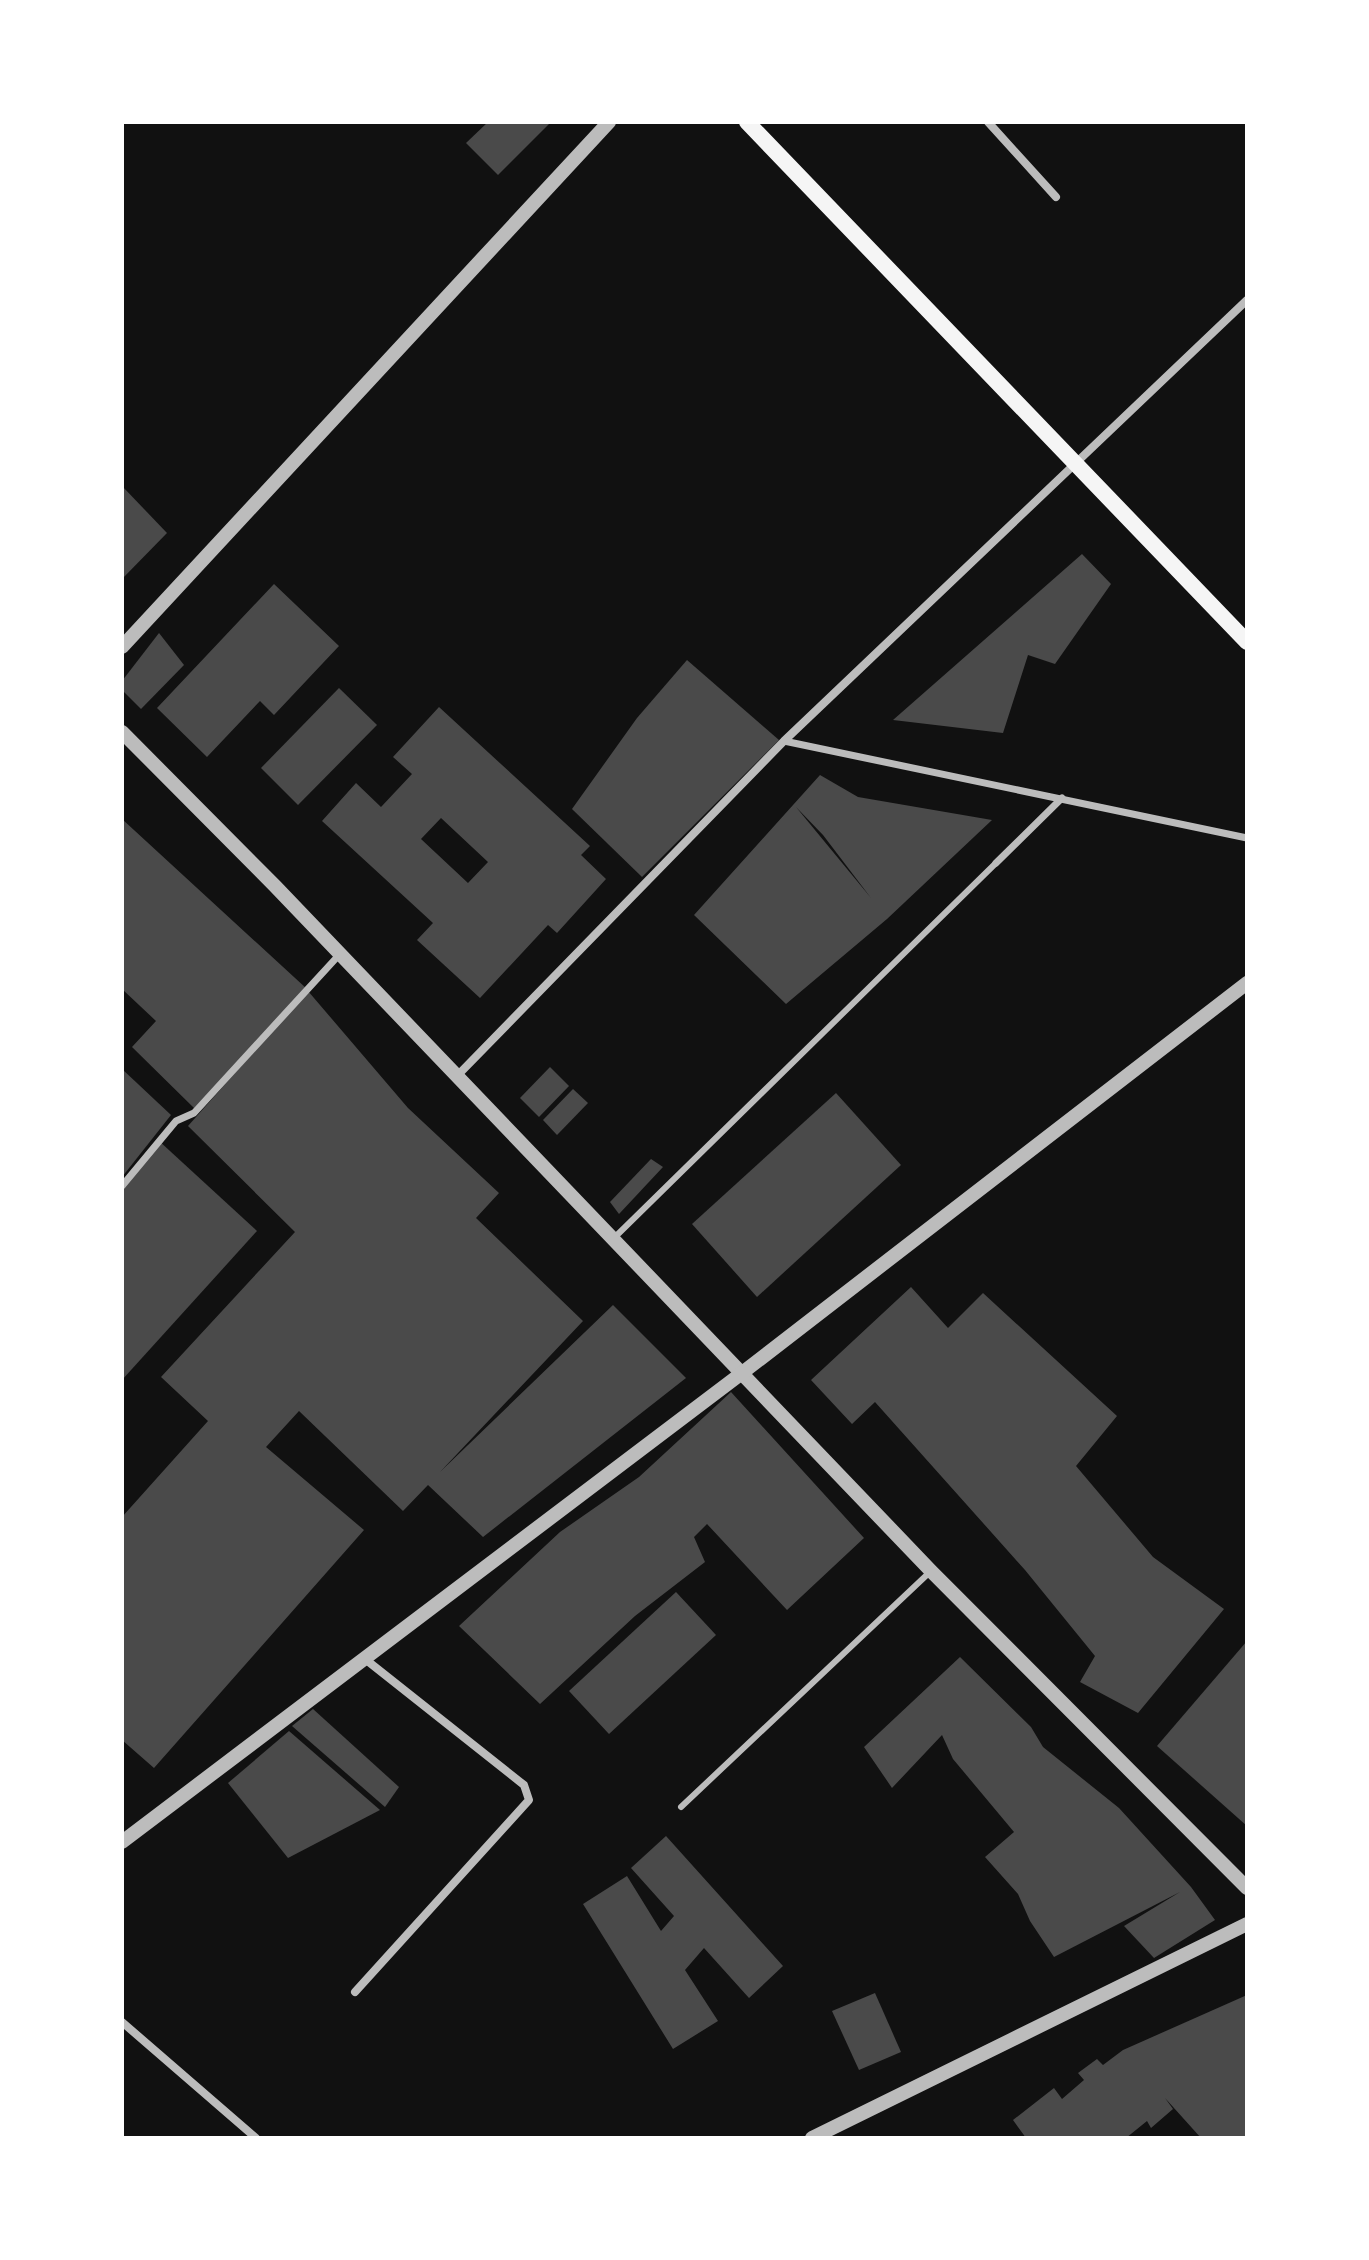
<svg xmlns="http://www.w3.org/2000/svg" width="1369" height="2260" font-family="Arial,sans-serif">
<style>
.building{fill:#4a4a4a;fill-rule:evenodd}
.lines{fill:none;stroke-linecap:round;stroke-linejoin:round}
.service{stroke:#bcbcbc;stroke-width:6}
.pedestrian{stroke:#bcbcbc;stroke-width:7}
.minor{stroke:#bcbcbc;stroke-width:8}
.tertiary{stroke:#bcbcbc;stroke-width:14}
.secondary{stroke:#f5f5f5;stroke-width:16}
</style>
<rect width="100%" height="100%" fill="#111"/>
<g class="building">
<polygon points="488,122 551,122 498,175 466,143"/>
<polygon points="122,486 167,533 122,579"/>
<polygon points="1082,554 1111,584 1055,664 1028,655 1003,733 893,720"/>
<polygon points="274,584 339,646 274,715 260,701 207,757 157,708"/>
<polygon points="159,633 184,665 141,709 122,690 122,681"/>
<polygon points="687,660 779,740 642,877 572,809 637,718"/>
<polygon points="339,688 377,725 298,805 261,768"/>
<path d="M439,707L590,846L581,855L606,879L557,933L548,925L480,998L417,940L433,923L322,821L356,783L381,807L412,774L393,757ZM441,818L488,862L468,883L421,839Z"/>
<path d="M820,775L858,797L992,820L887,919L786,1004L694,915ZM796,807L823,835L871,898Z"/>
<polygon points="122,819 307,989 194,1108 132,1047 156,1021 122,989"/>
<polygon points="308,991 408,1108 499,1193 476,1218 583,1321 440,1472 613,1305 686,1378 483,1537 428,1485 403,1511 299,1411 266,1447 364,1530 154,1768 122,1740 122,1517 208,1421 161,1377 295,1232 188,1126"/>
<polygon points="550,1067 569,1086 539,1117 520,1098"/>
<polygon points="122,1069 171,1115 122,1177"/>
<polygon points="573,1089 588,1103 557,1135 543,1120"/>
<polygon points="836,1093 901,1165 757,1297 692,1224"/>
<polygon points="158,1140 257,1231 122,1380 122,1186"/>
<polygon points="651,1159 663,1167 619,1214 610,1202"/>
<polygon points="911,1287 948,1328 983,1293 1117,1416 1076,1466 1153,1557 1224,1609 1138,1713 1080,1682 1095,1656 1025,1570 875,1402 852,1424 811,1380"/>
<polygon points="731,1392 864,1538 787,1610 707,1524 694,1537 705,1562 635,1616 540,1704 459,1626 560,1532 639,1477"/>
<polygon points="676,1592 716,1635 609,1734 569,1691"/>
<polygon points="1247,1641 1247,1826 1157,1746"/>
<polygon points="960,1657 1031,1727 1043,1747 1119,1808 1191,1887 1215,1920 1154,1958 1124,1926 1180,1892 1054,1957 1030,1921 1018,1894 985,1857 1014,1832 953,1759 942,1735 892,1788 864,1747"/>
<polygon points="313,1709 399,1787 385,1807 292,1726"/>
<polygon points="289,1731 380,1810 288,1858 228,1783"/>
<polygon points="666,1836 783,1966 749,1998 704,1948 685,1970 718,2021 673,2049 583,1904 627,1876 661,1931 674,1916 631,1868"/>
<polygon points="875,1993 901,2052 859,2070 832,2011"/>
<polygon points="1247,1995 1247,2138 1201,2138 1165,2098 1173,2109 1151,2128 1147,2121 1126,2138 1026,2138 1013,2120 1054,2088 1062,2099 1084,2080 1078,2073 1097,2059 1103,2065 1123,2050"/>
</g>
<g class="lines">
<g class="service">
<polyline points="614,1238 996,863"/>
<polyline points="681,1807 931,1571"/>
</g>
<g class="pedestrian">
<polyline points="784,741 1247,838"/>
<polyline points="996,863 1062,798"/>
<polyline points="122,1186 176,1121 194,1113 339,955"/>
</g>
<g class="minor">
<polyline points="988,122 1056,197"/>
<polyline points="456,1077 784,741 1247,300"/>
<polyline points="355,1992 529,1800 524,1785 365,1659"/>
<polyline points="122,2022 256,2138"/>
</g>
<g class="tertiary">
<polyline points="122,647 609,122"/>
<polyline points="122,732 275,886 931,1571 1247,1888"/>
<polyline points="122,1842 742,1373 1247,983"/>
<polyline points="812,2138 1247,1924"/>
</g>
<polyline class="secondary" points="747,122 1247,642"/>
</g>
<rect width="1369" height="2260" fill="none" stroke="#ffffff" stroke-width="248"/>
</svg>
